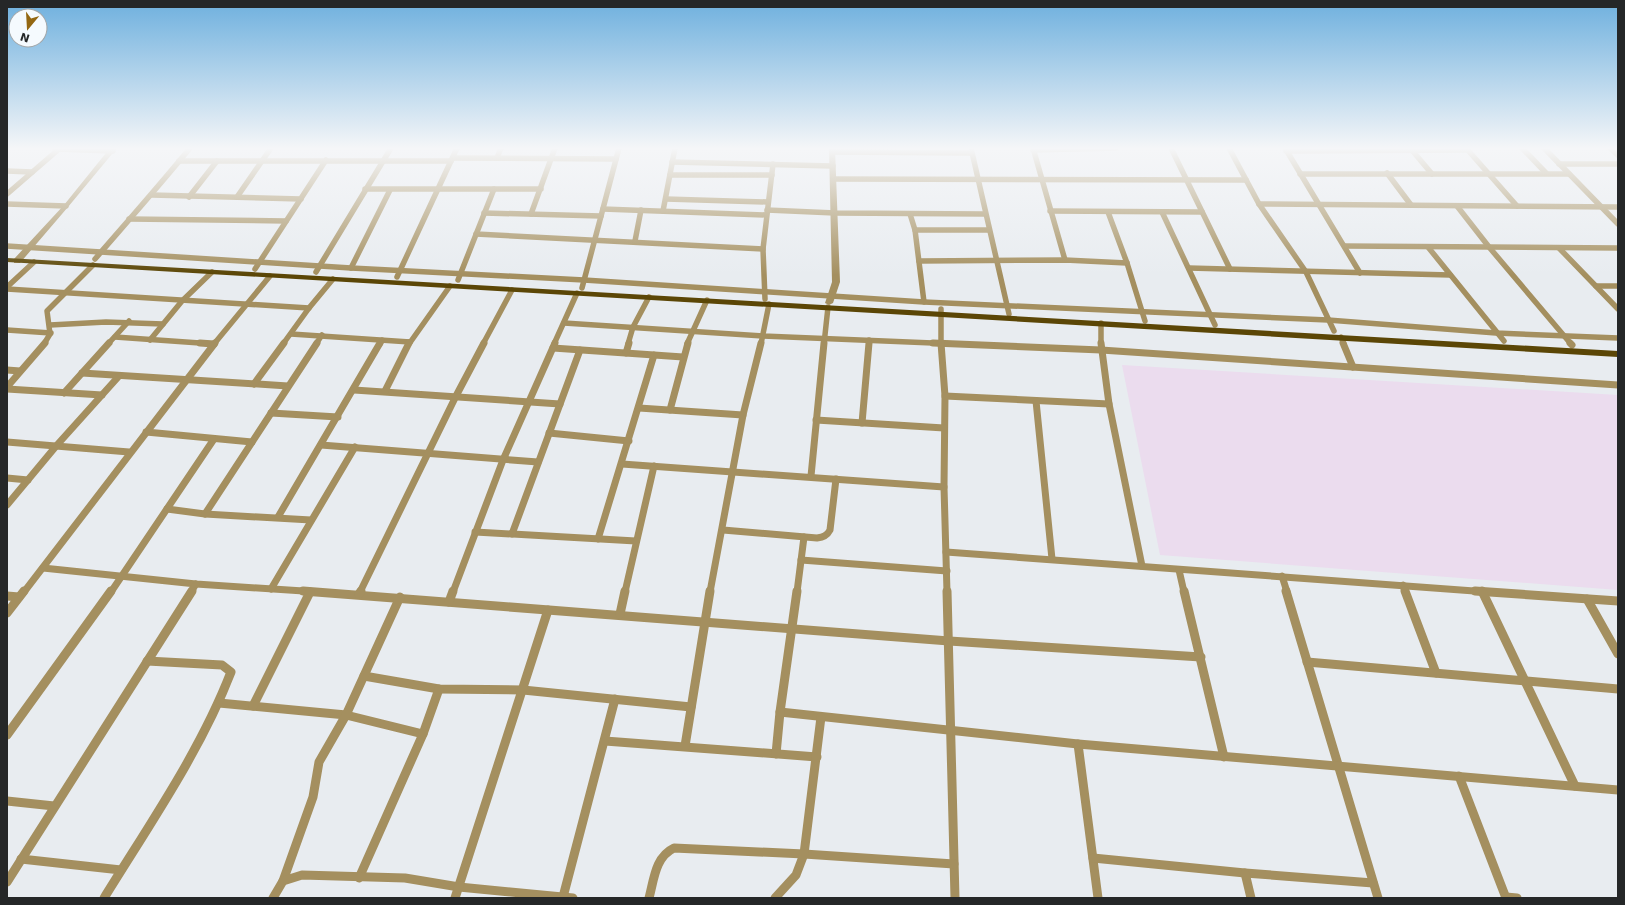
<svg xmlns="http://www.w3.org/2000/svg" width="1625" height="905" font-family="'DejaVu Sans',sans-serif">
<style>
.industrial{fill:#ebdcee}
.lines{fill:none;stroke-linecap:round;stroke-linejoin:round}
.minor-far2{stroke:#a48f5f;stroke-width:5.5}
.minor-far1{stroke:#a48f5f;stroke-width:7}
.minor{stroke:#a48f5f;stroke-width:9}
.tertiary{fill:#a48f5f;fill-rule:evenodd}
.primary{fill:#5b4606;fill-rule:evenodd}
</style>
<rect width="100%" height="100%" fill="#e8ecf0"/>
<polygon class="industrial" points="1122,365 1618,395 1618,590 1160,555"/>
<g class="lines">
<g class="minor-far2">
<polyline points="971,148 1009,314"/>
<polyline points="1033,148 1065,260"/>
<polyline points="1171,148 1230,269"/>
<polyline points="1229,148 1259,204 1306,272 1334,331"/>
<polyline points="1285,148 1360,273"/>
<polyline points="1466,148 1517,206"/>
<polyline points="1522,148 1546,173"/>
<polyline points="1544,148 1618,224"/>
<polyline points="55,149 113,151"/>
<polyline points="1411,149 1432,174"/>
<polyline points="1033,150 1116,148"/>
<polyline points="1286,151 1468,150"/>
<polyline points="832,152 971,153"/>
<polyline points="453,158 616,159"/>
<polyline points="497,158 501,148"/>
<polyline points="179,161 451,161"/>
<polyline points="672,162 833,166"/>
<polyline points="1559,164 1618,164"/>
<polyline points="7,171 32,172"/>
<polyline points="1387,173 1411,205"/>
<polyline points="1300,174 1569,174"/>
<polyline points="670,175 772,175"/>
<polyline points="833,179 1246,180"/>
<polyline points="365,189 541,189"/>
<polyline points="7,194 59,149"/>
<polyline points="152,195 301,199"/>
<polyline points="189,197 217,161"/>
<polyline points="237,197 271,148"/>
<polyline points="666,199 768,202"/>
<polyline points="7,204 66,206"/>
<polyline points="1259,204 1618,207"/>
<polyline points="1457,206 1489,247 1571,344"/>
<polyline points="603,209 766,215"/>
<polyline points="767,210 835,213 985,214"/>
<polyline points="663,211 675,148"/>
<polyline points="1050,211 1202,212"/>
<polyline points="1108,212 1127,263 1145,321"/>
<polyline points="1162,212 1215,325"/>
<polyline points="484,213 601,216"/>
<polyline points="531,214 555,148"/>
<polyline points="910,214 915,230 924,302"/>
<polyline points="129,219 286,221"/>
<polyline points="915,230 989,230"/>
<polyline points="476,234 763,249"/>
<polyline points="635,241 641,210"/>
<polyline points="7,246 351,268 584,280 924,302 1328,320 1496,333 1618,338"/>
<polyline points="1345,246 1618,248"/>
<polyline points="1428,247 1504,341"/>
<polyline points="1559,248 1618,309"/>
<path d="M95,259C127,222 159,186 190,148"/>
<polyline points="919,261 1065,260 1127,263"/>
<polyline points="351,268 390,190"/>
<polyline points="1189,268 1450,275"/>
<polyline points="255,269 326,160"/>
<polyline points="316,272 391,148"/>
<polyline points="397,277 457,148"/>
<polyline points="458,280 494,189"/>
<polyline points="1596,286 1618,286"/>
<polyline points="7,287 34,262"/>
<polyline points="582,288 619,148"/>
<polyline points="7,289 309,308"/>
<polyline points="765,299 763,249 773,164"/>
<polyline points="941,309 941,344"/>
<polyline points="564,323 763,336 957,344"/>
<polyline points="1101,323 1101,344"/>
<polyline points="50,325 106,322 163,324"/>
<polyline points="7,330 51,333"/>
<polyline points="291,334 410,342"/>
<polyline points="115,337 214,344"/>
<polyline points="1341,337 1344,344"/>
<polyline points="150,340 182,301 212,272"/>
<polyline points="44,344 50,334 47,311 93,265"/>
<polyline points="108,344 129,321"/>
<polyline points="214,344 270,276"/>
<polyline points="283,344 309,308 333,279"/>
<polyline points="316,344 322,335"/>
<polyline points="380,344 382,340"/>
<polyline points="409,344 450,286"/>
<polyline points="483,344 512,290"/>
<polyline points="554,344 577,293"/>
<polyline points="628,344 633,327 649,297"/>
<polyline points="687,344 707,300"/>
<polyline points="761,344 769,304"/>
<polyline points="824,344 828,307"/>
<polyline points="869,344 869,340"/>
</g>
<g class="minor-far1">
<polyline points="200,343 214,344"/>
<polyline points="933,343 1101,350 1618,385"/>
<polyline points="941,343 945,396 944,487 947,592"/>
<polyline points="1101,343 1109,404 1142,566"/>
<polyline points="1343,343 1353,367"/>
<polyline points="1570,343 1572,345"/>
<polyline points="553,348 683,357"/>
<polyline points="626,353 629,343"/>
<polyline points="7,370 20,371"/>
<polyline points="82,373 288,386"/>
<polyline points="254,384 284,343"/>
<polyline points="7,387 45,343"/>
<polyline points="7,389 102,395"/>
<polyline points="354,390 560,404"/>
<polyline points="385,391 409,343"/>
<polyline points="64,393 109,343"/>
<polyline points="945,396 1109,404"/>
<polyline points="1036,401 1052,559"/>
<polyline points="639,408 743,415"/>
<polyline points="670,410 688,343"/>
<polyline points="271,413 338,417"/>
<polyline points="816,420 944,428"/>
<polyline points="862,423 869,343"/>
<polyline points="146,432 252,442"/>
<polyline points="549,433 629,441"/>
<polyline points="7,442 129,452"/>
<polyline points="321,445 538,462"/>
<polyline points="622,464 944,487"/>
<polyline points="811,476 824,343"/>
<polyline points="7,478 28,480"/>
<polyline points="7,505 57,445 119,376"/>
<polyline points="167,509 205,514 311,520"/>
<polyline points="205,514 317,343"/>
<polyline points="278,517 380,343"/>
<path d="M723,530L817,538C823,537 827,536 830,530L836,479"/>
<polyline points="475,532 636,541"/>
<polyline points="512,534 580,350"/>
<polyline points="598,539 654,355"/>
<polyline points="946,552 1488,592"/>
<polyline points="801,560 947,571"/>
<polyline points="43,568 196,584 319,592"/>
<polyline points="1179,570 1184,592"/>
<polyline points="1282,576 1287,592"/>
<polyline points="1403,585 1405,592"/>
<polyline points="271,589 355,447"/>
<polyline points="24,592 215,343"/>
<polyline points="111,592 214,439"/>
<polyline points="191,592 196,584"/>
<polyline points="360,592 456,396 484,343"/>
<polyline points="453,592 503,460 555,343"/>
<polyline points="625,592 654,466"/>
<polyline points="710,592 743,415 761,343"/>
<polyline points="797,592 804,537"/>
</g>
<g class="minor">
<polyline points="303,591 949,641 1201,657"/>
<polyline points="947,591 955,898"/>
<polyline points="1184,591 1224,757"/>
<polyline points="1286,591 1378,898"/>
<polyline points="1405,591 1436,673"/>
<polyline points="1475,591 1618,601"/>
<polyline points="1482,591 1575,786"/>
<polyline points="359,594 361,591"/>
<polyline points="7,596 19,597"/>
<polyline points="1587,599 1618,654"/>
<polyline points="449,602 453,591"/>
<polyline points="7,613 24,591"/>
<polyline points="620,614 625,591"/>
<polyline points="1307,662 1618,689"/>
<polyline points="364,676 439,689 523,690 691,707"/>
<polyline points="219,703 346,715 423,734"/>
<polyline points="253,706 310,592"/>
<polyline points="780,712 1078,744 1618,790"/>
<polyline points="7,735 111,591"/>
<polyline points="605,741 817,757"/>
<polyline points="1078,744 1098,898"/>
<polyline points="685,746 710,591"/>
<polyline points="776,754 780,712 797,591"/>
<polyline points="1459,776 1506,898"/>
<polyline points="7,801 54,806"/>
<polyline points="1093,858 1245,873 1373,883"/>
<polyline points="21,859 121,870"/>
<polyline points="1245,873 1251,898"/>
<polyline points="359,878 423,734 439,689"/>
<polyline points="283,881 313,797 319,762 346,715 400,597"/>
<polyline points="7,882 192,591"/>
<polyline points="563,897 615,699"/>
<polyline points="1506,897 1517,898"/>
<path d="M104,898C149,825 200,752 231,672L222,665L147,661"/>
<polyline points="273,898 283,881 302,875 405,878 459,887 573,898"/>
<polyline points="455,898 548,610"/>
<path d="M649,898C654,880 655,857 674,848L804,854L954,864"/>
<polyline points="775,898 796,875 804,854 821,717"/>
</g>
<g class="tertiary">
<polygon points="110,148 117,148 68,207 20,263 14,263 14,259 64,205"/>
<polygon points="829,148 835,148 840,282 833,303 829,305 825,303 832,282"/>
<polygon points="1606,148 1613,148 1618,153 1618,159"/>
</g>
<polygon class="primary" points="7,258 1618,351 1618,357 7,262"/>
</g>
<linearGradient id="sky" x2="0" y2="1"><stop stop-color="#6eb0de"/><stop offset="0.54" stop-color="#f5f6f8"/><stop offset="1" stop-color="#f5f6f8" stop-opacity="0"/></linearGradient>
<rect width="1625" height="275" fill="url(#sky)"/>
<rect width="1625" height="905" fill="none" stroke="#252728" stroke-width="16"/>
<g transform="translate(28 28) rotate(198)"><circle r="19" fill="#f5fafe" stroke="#a2a6a8"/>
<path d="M0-3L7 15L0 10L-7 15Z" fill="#936712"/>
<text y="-6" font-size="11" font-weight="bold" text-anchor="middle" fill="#252728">N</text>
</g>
</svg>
